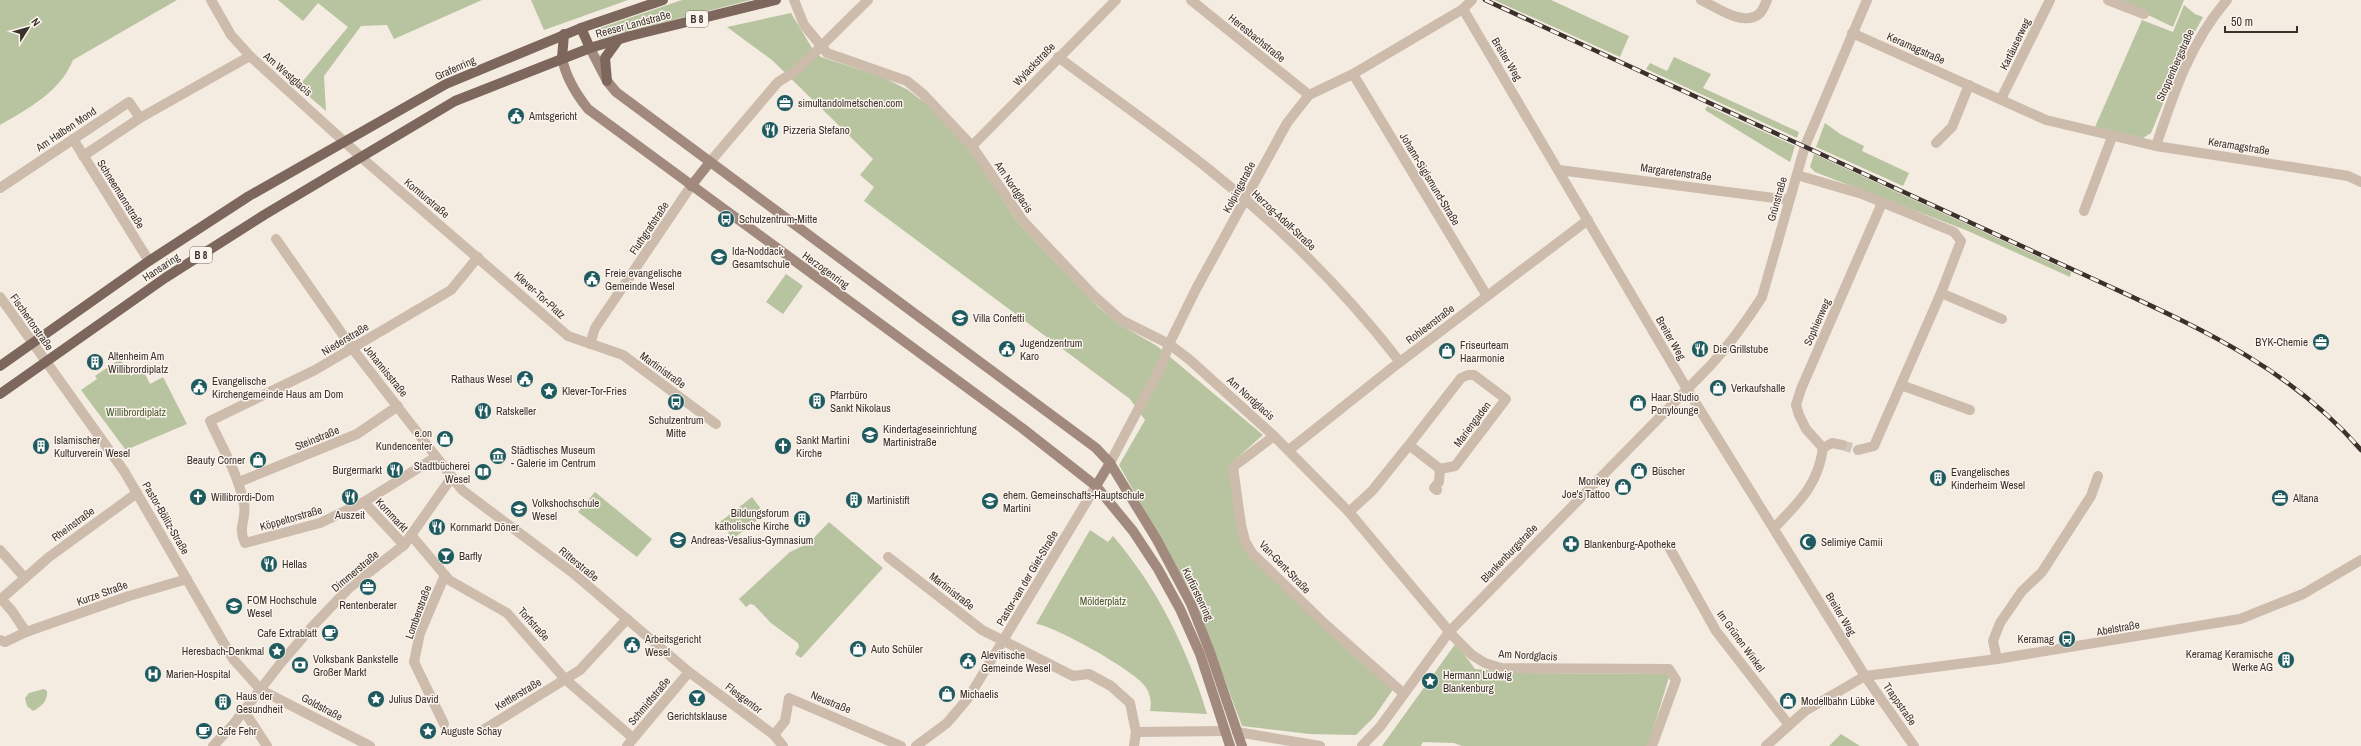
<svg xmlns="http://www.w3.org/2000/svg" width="2361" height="746" font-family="'Archivo Narrow',sans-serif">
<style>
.green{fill:#b8c4a0}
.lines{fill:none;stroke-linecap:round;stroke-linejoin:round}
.minor-tunnel{stroke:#cfc6bd;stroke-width:10;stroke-dasharray:10 5;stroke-linecap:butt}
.minor{stroke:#cdbbac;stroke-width:10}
.secondary{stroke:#a18a7d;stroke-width:10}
.primary{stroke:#7d675c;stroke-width:10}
.rail-casing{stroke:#3b302b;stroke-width:4.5}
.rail{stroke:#fbf5ee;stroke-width:3;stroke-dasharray:9;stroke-linecap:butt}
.labels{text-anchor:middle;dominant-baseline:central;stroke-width:3;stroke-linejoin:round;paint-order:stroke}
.shield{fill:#fbf5ee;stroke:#756b66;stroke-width:1}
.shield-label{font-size:10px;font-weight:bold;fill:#3b302b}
.street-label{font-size:11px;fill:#3b302b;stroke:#fbf5ee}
.poi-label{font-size:11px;fill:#3b302b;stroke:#fbf5ee;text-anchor:start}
.park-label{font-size:11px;fill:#4a5a2e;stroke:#fbf5ee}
</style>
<rect width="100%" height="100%" fill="#f4ebe1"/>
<g class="green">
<path d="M0,0H177L73,60C60,92 29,108 0,125Z"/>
<polygon points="278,0 482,0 394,39 387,25 361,26 324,76 326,111 298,87 348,27 318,3 303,21"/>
<polygon points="531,0 628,0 544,30"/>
<polygon points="682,0 751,0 599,39 597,29"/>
<polygon points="1494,0 1551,0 1629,36 1620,57"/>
<polygon points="2117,0 2184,0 2173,27"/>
<polygon points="2184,5 2195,14 2203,17 2184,52 2151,133 2143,138 2095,127 2142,20 2173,32"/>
<polygon points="791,13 812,48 821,57 885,78 908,90 928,105 969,149 1019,224 1098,307 1119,324 1157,346 1263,435 1229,465 1244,544 1394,688 1374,717 1356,735 1309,734 1242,726 1194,598 1119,465 1145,420 1130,399 864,201 874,187 860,175 873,159 772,60 727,27"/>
<polygon points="1674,57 1711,74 1703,88 1799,132 1797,138 1646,69 1650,63 1667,71"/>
<polygon points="1707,106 1795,146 1790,162 1705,110"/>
<polygon points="1825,123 1840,134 1864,146 1862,151 1909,173 1903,186 1816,147"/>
<polygon points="1814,154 2071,272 2070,277 1968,231 1815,172 1810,167"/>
<polygon points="786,274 803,286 783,314 766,302"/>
<polygon points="120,359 131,376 142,368 150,384 163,377 187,424 128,449 125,449 81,390 97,379 95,376"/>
<polygon points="595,492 652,539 637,557 578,512"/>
<polygon points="752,497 765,514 733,539 720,522"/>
<polygon points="829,522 883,568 801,658 795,654 799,647 798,643 771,623 754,605 750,604 746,607 739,599 790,552 809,543"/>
<path d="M1090,530L1108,542L1113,536C1157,587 1188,650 1207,714L1150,711C1152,702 1150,692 1144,685C1133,670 1055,626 1036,624Z"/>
<polygon points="1456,643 1475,669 1521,673 1670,674 1648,746 1462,746 1454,743 1423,742 1421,746 1382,746"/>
<path d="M44,689L47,691C48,701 41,707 33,711L27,706L25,698L29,693Z"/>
<polygon points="1841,734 1860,746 1829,746"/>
</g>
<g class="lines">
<polyline class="minor-tunnel" points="1842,445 1858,450"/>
<g class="minor">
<polyline points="211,0 231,35 250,56 370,165 568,336 623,355 716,424"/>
<polyline points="794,0 804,25 827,53 907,81 923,94 972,146 1023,221 1094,296 1121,320 1169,344 1190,360 1274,436 1349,512 1454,637 1472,655 1485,663 1501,668 1669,669 1676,680 1652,746"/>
<polyline points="1191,0 1309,95"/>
<path d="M1701,0C1716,7 1743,27 1759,14C1763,11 1765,4 1767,0"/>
<polyline points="2108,0 2144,14"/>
<polyline points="1463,9 1687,389 1865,676 1914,746"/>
<polyline points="1852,33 2046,120 2156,146 2330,173 2348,176 2361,182"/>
<path d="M1058,57C1109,95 1161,131 1211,171C1281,227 1345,291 1400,362"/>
<polyline points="1353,74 1487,296"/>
<polyline points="2001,99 2050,0"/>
<polyline points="73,139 149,261"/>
<polyline points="1936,143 1952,127 1969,85"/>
<polyline points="972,146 1116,0"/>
<path d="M2156,146C2174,92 2190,43 2227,0"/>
<polyline points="83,156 140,118 250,56"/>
<polyline points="710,162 778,82 796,71 868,0"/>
<polyline points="1559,170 1789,200"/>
<polyline points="1797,175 1862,194 1954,232 1961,241 1941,293 1874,446 1858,450"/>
<polyline points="0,188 129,102 140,118"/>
<polyline points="2084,211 2112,137"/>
<polyline points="276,239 352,348 462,490 573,573 689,672 774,735 783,746"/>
<polyline points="1941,293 2002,319"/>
<polyline points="0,297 124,471 233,659 261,690 370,746"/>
<polyline points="590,344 595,328 691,186"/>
<polyline points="1901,385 1970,410"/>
<polyline points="1274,436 1233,467 1241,525 1245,541 1252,553 1325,624 1403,693"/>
<polyline points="1823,448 1806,429 1799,415 1796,405 1801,389 1882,203"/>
<polyline points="1289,450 1392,368 1588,220"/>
<path d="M436,457L364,502L320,523L245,543C237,527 247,519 244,504C238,474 223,449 210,421L315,370L451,290L478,257"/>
<polyline points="1110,463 1163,362 1169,344 1196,289 1287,123 1309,95 1353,74 1463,9 1472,0"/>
<polyline points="239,482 357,434 398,406"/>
<polyline points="1437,490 1434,488 1439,482 1440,469"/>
<polyline points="364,502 404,545"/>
<polyline points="1349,512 1372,491 1409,445 1440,469 1455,466 1506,399 1474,375 1468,375 1461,378 1409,445"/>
<path d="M1775,527C1799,502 1818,485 1823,448L1832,443L1842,445"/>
<polyline points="411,535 449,580 507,613 565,679 633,738"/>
<polyline points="1669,547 1716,631 1789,725"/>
<polyline points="0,550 25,578"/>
<polyline points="888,557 982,630 1073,676 1089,674 1111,686 1130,703 1136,732 1134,746"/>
<polyline points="0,600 49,557 137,493"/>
<polyline points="26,632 129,596 187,579"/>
<polyline points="0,640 5,642 26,632 12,611 1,599"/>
<polyline points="1997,659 1993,641 2000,623 2022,591 2042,572 2091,496 2098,476"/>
<polyline points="244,711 267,746"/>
<polyline points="444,724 414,662 420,633 445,575"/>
<polyline points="483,730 580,670 627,619"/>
<polyline points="1136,732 1225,731"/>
<polyline points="1237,732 1320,746"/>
<polyline points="774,735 785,721 789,698 901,746"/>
<polyline points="213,746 232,726 280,664 311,628 349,588 404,545 452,477"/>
<polyline points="627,746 689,672"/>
<polyline points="916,746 947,723 969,697 1096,486"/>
<path d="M1362,746L1380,727L1449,632L1710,366C1730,344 1746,322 1762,297L1805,146L1867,0"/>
<polyline points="1766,746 1805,711 1865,676 1997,659 2240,619 2303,594 2361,560"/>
</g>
<g class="secondary">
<polyline points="590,48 607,81 616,92 1096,448 1110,463 1157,540 1191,604 1210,652 1242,746"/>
<path d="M562,58C566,78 576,94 588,109L1022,428L1096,486L1133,531L1158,569L1180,609L1200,654L1230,746"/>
<polyline points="691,186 710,162"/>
<polyline points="1096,486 1110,463"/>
</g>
<g class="primary">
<polyline points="581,28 590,48"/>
<polyline points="562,58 564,34"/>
<polyline points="607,81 605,58 618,40"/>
<polyline points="0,366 149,261 249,196 446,84 581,28 663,0"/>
<polyline points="0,394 165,278 264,215 455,101 590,48 630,36 776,0"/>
</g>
<g class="rail-casing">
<path id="rail" d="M1485,0L2113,288C2206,331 2293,371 2361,450"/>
</g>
<use href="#rail" class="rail"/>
</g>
<defs>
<g id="office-disc" transform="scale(0.9)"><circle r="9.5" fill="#1f5a5e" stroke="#fbf5ee"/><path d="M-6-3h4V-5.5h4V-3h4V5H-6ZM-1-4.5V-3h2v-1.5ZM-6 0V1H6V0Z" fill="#fff"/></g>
<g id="civic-disc" transform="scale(0.9)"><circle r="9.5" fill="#1f5a5e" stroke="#fbf5ee"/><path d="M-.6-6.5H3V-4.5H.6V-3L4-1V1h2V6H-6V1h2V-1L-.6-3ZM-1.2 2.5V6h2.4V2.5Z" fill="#fff"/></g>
<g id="restaurant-disc" transform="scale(0.9)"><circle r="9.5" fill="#1f5a5e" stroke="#fbf5ee"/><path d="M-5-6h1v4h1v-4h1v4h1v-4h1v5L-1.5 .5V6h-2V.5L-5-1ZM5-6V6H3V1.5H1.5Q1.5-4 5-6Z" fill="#fff"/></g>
<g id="bus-disc" transform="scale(0.9)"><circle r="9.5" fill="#1f5a5e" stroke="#fbf5ee"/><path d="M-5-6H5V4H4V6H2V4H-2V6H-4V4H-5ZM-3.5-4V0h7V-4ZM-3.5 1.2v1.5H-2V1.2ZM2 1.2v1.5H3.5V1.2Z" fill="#fff"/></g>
<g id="school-disc" transform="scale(0.9)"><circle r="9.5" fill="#1f5a5e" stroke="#fbf5ee"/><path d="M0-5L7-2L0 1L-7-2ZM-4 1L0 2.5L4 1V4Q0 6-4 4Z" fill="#fff"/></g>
<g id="shop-disc" transform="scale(0.9)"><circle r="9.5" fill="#1f5a5e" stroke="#fbf5ee"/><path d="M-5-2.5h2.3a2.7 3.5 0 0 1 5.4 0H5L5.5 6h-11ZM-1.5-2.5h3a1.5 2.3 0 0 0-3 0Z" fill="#fff"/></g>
<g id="building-disc" transform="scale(0.9)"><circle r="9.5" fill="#1f5a5e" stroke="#fbf5ee"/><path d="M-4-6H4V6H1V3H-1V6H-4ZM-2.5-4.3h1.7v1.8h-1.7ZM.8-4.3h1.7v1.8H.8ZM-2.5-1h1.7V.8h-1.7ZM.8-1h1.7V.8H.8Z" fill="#fff"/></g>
<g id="sight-disc" transform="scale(0.9)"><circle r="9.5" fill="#1f5a5e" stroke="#fbf5ee"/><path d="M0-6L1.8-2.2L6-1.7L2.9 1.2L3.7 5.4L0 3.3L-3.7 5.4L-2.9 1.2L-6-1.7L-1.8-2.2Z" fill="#fff"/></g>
<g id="church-disc" transform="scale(0.9)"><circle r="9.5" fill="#1f5a5e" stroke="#fbf5ee"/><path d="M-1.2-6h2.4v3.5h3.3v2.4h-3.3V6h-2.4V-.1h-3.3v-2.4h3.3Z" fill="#fff"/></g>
<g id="museum-disc" transform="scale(0.9)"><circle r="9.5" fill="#1f5a5e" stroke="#fbf5ee"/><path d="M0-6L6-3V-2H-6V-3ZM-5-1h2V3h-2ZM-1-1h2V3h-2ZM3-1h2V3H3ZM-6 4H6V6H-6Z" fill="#fff"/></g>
<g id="library-disc" transform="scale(0.9)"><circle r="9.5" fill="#1f5a5e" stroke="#fbf5ee"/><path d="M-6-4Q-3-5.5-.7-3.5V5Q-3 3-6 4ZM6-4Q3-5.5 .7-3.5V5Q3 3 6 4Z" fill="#fff"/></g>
<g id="university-disc" transform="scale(0.9)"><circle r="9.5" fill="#1f5a5e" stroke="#fbf5ee"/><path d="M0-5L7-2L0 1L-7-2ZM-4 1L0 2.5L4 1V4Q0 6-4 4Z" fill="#fff"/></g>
<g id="mosque-disc" transform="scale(0.9)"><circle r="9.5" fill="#1f5a5e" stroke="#fbf5ee"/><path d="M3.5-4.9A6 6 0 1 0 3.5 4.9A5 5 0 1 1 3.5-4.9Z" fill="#fff"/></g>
<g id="pharmacy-disc" transform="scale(0.9)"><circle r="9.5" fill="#1f5a5e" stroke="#fbf5ee"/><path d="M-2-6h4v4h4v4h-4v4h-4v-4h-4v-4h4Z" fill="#fff"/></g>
<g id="bar-disc" transform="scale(0.9)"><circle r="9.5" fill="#1f5a5e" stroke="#fbf5ee"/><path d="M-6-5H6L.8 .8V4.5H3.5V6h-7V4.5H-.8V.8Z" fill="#fff"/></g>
<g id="cafe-disc" transform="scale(0.9)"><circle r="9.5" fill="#1f5a5e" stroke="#fbf5ee"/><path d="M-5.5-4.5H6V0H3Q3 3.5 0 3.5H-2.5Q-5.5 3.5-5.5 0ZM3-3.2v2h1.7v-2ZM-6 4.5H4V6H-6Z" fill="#fff"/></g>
<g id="bank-disc" transform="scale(0.9)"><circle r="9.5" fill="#1f5a5e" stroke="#fbf5ee"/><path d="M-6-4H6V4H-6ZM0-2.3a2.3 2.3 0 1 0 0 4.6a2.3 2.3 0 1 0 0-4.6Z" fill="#fff"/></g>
<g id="hospital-disc" transform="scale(0.9)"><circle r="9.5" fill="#1f5a5e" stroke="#fbf5ee"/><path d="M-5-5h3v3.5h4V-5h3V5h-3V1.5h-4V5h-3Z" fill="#fff"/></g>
</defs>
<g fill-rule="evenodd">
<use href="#office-disc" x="785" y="103"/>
<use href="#civic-disc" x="516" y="116"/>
<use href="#restaurant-disc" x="770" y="130"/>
<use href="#bus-disc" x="726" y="219"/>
<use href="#school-disc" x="719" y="257"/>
<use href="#civic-disc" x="592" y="279"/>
<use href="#school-disc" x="960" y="318"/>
<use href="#office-disc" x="2321" y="342"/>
<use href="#civic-disc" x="1007" y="349"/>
<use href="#restaurant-disc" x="1700" y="349"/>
<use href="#shop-disc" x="1447" y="351"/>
<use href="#building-disc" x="95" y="362"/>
<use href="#civic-disc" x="525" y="379"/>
<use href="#civic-disc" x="199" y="387"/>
<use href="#shop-disc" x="1718" y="388"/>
<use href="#sight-disc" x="549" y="391"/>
<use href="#building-disc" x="817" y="401"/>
<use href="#bus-disc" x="676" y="402"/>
<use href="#shop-disc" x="1638" y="403"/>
<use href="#restaurant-disc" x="483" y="411"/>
<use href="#school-disc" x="870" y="435"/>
<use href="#shop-disc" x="445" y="439"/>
<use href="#building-disc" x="41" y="446"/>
<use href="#church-disc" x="783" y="446"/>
<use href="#museum-disc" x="498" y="456"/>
<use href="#shop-disc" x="258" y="460"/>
<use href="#restaurant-disc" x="395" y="470"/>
<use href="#shop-disc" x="1639" y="471"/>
<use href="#library-disc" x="483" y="472"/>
<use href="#building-disc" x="1938" y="478"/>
<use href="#shop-disc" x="1623" y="487"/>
<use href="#church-disc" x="198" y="497"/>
<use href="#restaurant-disc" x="350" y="497"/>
<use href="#office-disc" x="2280" y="498"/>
<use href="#building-disc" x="854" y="500"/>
<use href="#school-disc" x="990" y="501"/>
<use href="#university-disc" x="519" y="509"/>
<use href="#building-disc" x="802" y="519"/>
<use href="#restaurant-disc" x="437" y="527"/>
<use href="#school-disc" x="678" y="540"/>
<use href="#mosque-disc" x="1808" y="542"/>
<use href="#pharmacy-disc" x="1571" y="544"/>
<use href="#bar-disc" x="446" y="556"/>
<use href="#restaurant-disc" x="269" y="564"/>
<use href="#office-disc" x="368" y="587"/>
<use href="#university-disc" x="234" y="606"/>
<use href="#cafe-disc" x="330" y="633"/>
<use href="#bus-disc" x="2067" y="639"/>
<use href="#civic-disc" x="632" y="645"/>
<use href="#shop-disc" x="858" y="649"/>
<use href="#sight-disc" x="277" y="651"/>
<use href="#building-disc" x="2286" y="660"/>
<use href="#civic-disc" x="968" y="661"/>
<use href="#bank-disc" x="300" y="665"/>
<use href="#hospital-disc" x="153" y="674"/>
<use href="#sight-disc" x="1430" y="681"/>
<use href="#shop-disc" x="947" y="694"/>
<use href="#bar-disc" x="697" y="698"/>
<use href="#sight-disc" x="376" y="699"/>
<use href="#shop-disc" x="1788" y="701"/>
<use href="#building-disc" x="223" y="702"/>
<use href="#cafe-disc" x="204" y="731"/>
<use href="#sight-disc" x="428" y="731"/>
</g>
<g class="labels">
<g class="shield">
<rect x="686" y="11" width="22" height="16" rx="3"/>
<rect x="190" y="247" width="22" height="16" rx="3"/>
</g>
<g class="shield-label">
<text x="697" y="19">B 8</text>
<text x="201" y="255">B 8</text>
</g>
<g class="street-label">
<text transform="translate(633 24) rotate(-15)">Reeser Landstraße</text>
<text transform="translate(1257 38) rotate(39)">Heresbachstraße</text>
<text transform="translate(2015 44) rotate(-64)">Kartäuserweg</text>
<text transform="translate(1916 48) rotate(24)">Keramagstraße</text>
<text transform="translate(1507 59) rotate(59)">Breiter Weg</text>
<text transform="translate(1034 64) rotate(-46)">Wylackstraße</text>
<text transform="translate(2175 65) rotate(-66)">Stoppenbergstraße</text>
<text transform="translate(455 68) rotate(-24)">Grafenring</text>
<text transform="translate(288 74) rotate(41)">Am Westglacis</text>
<text transform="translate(66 129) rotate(-34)">Am Halben Mond</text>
<text transform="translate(2239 146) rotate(9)">Keramagstraße</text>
<text transform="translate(1676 172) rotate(8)">Margaretenstraße</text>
<text transform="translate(1430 179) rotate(59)">Johann-Sigismund-Straße</text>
<text transform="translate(1014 187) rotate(56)">Am Nordglacis</text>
<text transform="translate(1239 187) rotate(-62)">Kolpingstraße</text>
<text transform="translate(121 194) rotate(58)">Schneemannstraße</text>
<text transform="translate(427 198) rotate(40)">Komturstraße</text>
<text transform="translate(1777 199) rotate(-74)">Grünstraße</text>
<text transform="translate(1284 220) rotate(43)">Herzog-Adolf-Straße</text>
<text transform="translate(649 228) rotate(-56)">Fluthgrafstraße</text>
<text transform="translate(161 267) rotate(-33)">Hansaring</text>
<text transform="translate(826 270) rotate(36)">Herzogenring</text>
<text transform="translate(540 295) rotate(42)">Klever-Tor-Platz</text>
<text transform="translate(32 322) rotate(55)">Fischertorstraße</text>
<text transform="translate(1817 322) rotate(-66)">Sophienweg</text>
<text transform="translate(1430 324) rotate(-37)">Rohleerstraße</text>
<text transform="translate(1671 338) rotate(60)">Breiter Weg</text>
<text transform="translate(345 339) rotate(-31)">Niederstraße</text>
<text transform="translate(663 370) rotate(36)">Martinistraße</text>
<text transform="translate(386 371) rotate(51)">Johannisstraße</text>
<text transform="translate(1251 398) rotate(42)">Am Nordglacis</text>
<text transform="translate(1472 424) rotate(-53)">Mariengaden</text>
<text transform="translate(317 438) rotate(-22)">Steinstraße</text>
<text transform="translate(392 515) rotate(47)">Kornmarkt</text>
<text transform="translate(166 518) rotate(60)">Pastor-Bölitz-Straße</text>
<text transform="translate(291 518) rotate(-16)">Köppeltorstraße</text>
<text transform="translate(73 524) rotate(-36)">Rheinstraße</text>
<text transform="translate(1509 553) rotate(-46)">Blankenburgstraße</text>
<text transform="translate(579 564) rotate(39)">Ritterstraße</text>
<text transform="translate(1285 567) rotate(46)">Van-Gent-Straße</text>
<text transform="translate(355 571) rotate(-40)">Dimmerstraße</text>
<text transform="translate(1027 578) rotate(-59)">Pastor-van der Giet-Straße</text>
<text transform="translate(952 591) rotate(38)">Martinistraße</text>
<text transform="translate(102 593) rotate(-20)">Kurze Straße</text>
<text transform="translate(1198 594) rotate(64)">Kurfürstenring</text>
<text transform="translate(418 612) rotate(-70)">Lomberstraße</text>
<text transform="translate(1841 614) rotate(59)">Breiter Weg</text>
<text transform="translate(534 624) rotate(48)">Torfstraße</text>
<text transform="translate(2118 628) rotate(-10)">Abelstraße</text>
<text transform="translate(1741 641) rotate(54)">Im Grünen Winkel</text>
<text transform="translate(1528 655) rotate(3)">Am Nordglacis</text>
<text transform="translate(518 694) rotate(-31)">Kettlerstraße</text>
<text transform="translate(744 698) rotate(37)">Flesgentor</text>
<text transform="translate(649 701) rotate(-50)">Schmidtstraße</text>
<text transform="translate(831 702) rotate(22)">Neustraße</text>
<text transform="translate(1900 704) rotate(55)">Trappstraße</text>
<text transform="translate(322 707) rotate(28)">Goldstraße</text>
</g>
<g class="poi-label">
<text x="798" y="103">simultandolmetschen.com</text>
<text x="529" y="116">Amtsgericht</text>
<text x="783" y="130">Pizzeria Stefano</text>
<text x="739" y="219">Schulzentrum-Mitte</text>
<text x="732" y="251">Ida-Noddack<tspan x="732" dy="13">Gesamtschule</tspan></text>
<text x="605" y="273">Freie evangelische<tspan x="605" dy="13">Gemeinde Wesel</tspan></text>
<text x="973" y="318">Villa Confetti</text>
<text x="2308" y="342" text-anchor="end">BYK-Chemie</text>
<text x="1020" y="343">Jugendzentrum<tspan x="1020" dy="13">Karo</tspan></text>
<text x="1460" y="345">Friseurteam<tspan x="1460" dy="13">Haarmonie</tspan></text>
<text x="1713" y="349">Die Grillstube</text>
<text x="108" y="356">Altenheim Am<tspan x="108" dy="13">Willibrordiplatz</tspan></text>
<text x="512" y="379" text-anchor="end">Rathaus Wesel</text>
<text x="212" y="381">Evangelische<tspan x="212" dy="13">Kirchengemeinde Haus am Dom</tspan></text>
<text x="1731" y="388">Verkaufshalle</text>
<text x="562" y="391">Klever-Tor-Fries</text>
<text x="830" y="395">Pfarrbüro<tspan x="830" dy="13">Sankt Nikolaus</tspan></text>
<text x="1651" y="397">Haar Studio<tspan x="1651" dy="13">Ponylounge</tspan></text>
<text x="496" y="411">Ratskeller</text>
<text x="676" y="420" text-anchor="middle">Schulzentrum<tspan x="676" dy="13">Mitte</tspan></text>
<text x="883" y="429">Kindertageseinrichtung<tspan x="883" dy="13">Martinistraße</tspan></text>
<text x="432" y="433" text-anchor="end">e.on<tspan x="432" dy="13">Kundencenter</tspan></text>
<text x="54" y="440">Islamischer<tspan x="54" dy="13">Kulturverein Wesel</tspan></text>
<text x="796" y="440">Sankt Martini<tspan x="796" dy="13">Kirche</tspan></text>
<text x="511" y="450">Städtisches Museum<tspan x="511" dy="13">- Galerie im Centrum</tspan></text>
<text x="245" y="460" text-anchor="end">Beauty Corner</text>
<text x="470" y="466" text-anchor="end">Stadtbücherei<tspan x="470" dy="13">Wesel</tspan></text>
<text x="382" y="470" text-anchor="end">Burgermarkt</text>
<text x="1652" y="471">Büscher</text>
<text x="1951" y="472">Evangelisches<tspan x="1951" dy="13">Kinderheim Wesel</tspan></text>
<text x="1610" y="481" text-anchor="end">Monkey<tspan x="1610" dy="13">Joe's Tattoo</tspan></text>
<text x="1003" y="495">ehem. Gemeinschafts-Hauptschule<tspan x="1003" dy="13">Martini</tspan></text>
<text x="211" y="497">Willibrordi-Dom</text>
<text x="2293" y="498">Altana</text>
<text x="867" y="500">Martinistift</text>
<text x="532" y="503">Volkshochschule<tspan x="532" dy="13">Wesel</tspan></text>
<text x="789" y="513" text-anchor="end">Bildungsforum<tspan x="789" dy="13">katholische Kirche</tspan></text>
<text x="350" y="515" text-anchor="middle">Auszeit</text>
<text x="450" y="527">Kornmarkt Döner</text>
<text x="691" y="540">Andreas-Vesalius-Gymnasium</text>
<text x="1821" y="542">Selimiye Camii</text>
<text x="1584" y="544">Blankenburg-Apotheke</text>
<text x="459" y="556">Barfly</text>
<text x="282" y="564">Hellas</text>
<text x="247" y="600">FOM Hochschule<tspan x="247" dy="13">Wesel</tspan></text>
<text x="368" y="605" text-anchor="middle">Rentenberater</text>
<text x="317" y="633" text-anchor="end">Cafe Extrablatt</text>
<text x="645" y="639">Arbeitsgericht<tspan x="645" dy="13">Wesel</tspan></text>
<text x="2054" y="639" text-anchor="end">Keramag</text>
<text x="871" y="649">Auto Schüler</text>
<text x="264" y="651" text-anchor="end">Heresbach-Denkmal</text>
<text x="2273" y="654" text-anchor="end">Keramag Keramische<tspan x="2273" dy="13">Werke AG</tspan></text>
<text x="981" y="655">Alevitische<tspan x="981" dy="13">Gemeinde Wesel</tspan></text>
<text x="313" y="659">Volksbank Bankstelle<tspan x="313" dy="13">Großer Markt</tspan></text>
<text x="166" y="674">Marien-Hospital</text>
<text x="1443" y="675">Hermann Ludwig<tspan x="1443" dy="13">Blankenburg</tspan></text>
<text x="960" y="694">Michaelis</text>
<text x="236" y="696">Haus der<tspan x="236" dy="13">Gesundheit</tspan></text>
<text x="389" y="699">Julius David</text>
<text x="1801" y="701">Modellbahn Lübke</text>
<text x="697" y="716" text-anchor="middle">Gerichtsklause</text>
<text x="217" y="731">Cafe Fehr</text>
<text x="441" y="731">Auguste Schay</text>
</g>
<g class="park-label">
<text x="136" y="412">Willibrordiplatz</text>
<text x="1103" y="601">Mölderplatz</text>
</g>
</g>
<g transform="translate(28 28) rotate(53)" stroke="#fbf5ee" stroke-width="3" paint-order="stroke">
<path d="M0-3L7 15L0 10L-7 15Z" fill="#3b302b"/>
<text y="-6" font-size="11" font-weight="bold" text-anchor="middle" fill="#3b302b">N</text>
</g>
<path d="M2225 26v6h72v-6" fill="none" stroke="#3b302b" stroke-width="2"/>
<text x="2231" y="26" font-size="12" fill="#3b302b" stroke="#fbf5ee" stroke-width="3" paint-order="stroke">50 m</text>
</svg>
